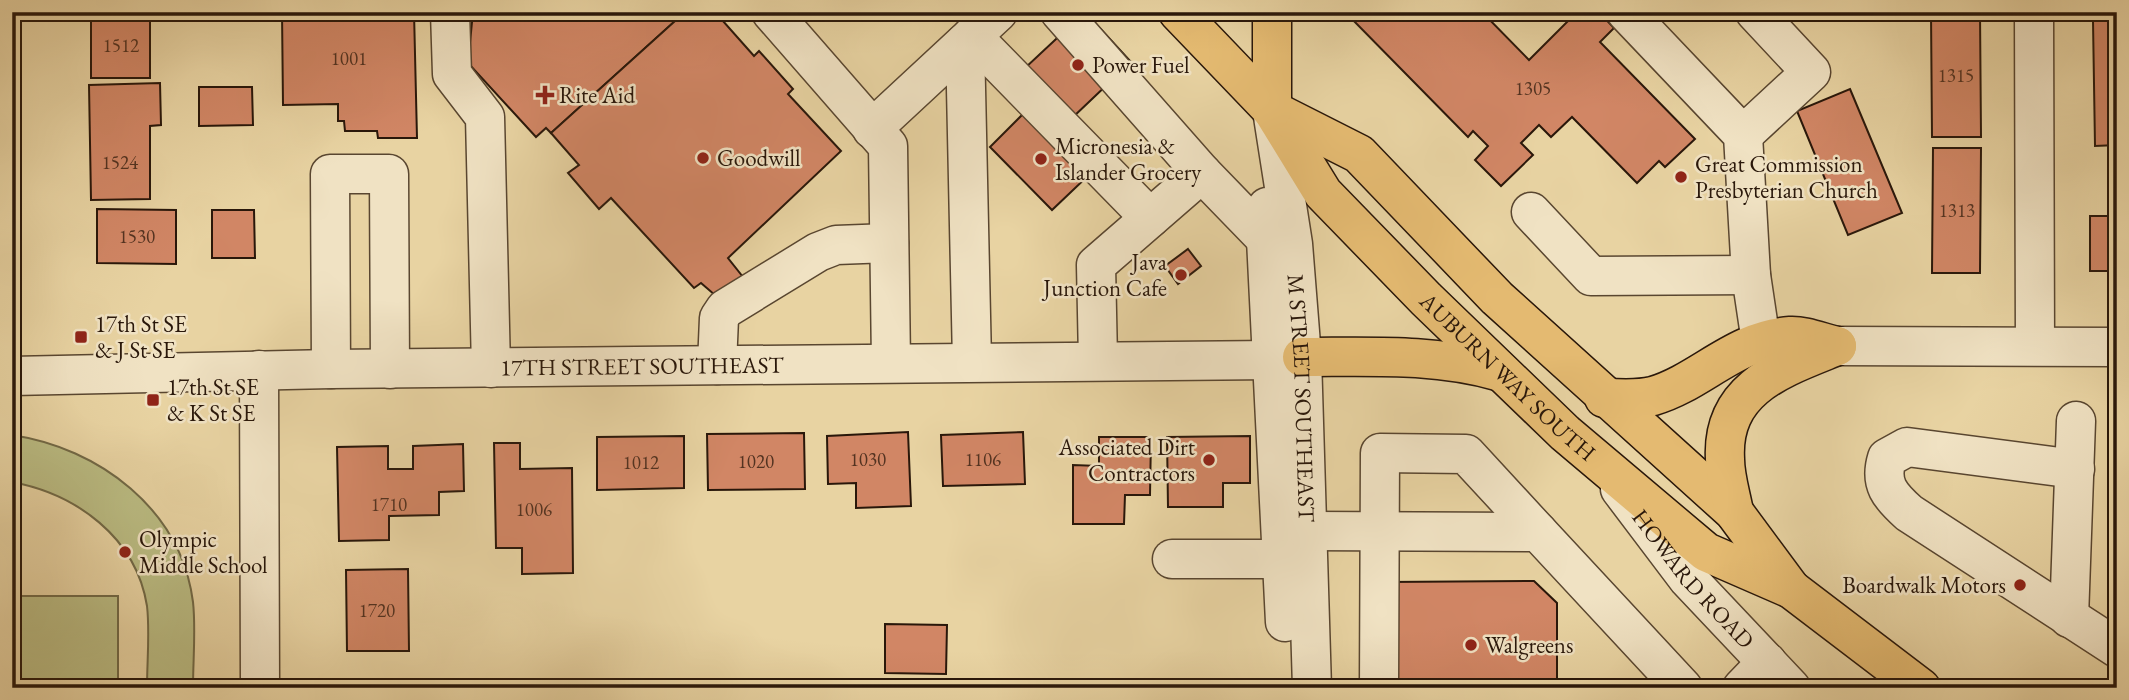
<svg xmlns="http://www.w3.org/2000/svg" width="2129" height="700" font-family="'EB Garamond',serif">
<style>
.green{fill:#babb82;stroke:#726946;stroke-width:2}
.building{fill:#d18665;stroke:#29170a;stroke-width:2}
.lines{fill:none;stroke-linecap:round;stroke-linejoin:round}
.minor-casing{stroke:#594630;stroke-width:41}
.major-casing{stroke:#29170a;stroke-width:41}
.minor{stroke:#f0e2c3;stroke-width:38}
.major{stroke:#e4ba71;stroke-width:38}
.poi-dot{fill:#8f2418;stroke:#f0e2c3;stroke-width:2.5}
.labels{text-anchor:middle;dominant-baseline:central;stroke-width:5;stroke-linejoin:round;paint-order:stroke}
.number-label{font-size:19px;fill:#533321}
.poi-label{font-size:23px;fill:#29170a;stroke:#f0e2c3;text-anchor:start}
.street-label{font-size:23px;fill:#29170a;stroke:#f0e2c3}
</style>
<rect width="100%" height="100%" fill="#e8d3a2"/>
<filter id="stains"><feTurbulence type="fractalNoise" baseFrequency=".00286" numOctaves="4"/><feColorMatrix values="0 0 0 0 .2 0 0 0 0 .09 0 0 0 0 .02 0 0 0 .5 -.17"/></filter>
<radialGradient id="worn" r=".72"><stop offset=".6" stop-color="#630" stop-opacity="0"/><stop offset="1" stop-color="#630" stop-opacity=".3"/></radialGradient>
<g class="green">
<path d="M12,435C99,448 181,509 193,602C196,629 193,660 193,688H147C147,661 150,632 147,606C136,537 76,494 12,482Z"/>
<rect x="12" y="596" width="106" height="92"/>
</g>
<g class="building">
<rect x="91" y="12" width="59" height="66"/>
<polygon points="282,12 414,12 417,138 378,138 377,131 345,131 344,121 338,121 338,104 283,105"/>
<polygon points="473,12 685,12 551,133 546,128 536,137 468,63"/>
<polygon points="685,12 715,12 754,56 759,51 793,89 788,94 841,151 728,258 747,282 723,302 701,283 694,288 611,198 599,209 568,173 579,165 551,133"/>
<polygon points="1085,12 1131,62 1072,118 1025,68"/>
<polygon points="1345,12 1482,12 1529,60 1577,12 1599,12 1614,28 1600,42 1695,139 1665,167 1659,161 1637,183 1572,117 1551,137 1539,125 1521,143 1533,155 1501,186 1475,160 1488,146 1473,131 1468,137"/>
<polygon points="1931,12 1980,12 1981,137 1932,137"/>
<polygon points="2117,20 2117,145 2095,146 2093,21"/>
<polygon points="160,83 161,125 150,126 150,199 91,200 89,85"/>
<polygon points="199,87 252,87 253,125 199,126"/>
<polygon points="1850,89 1902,213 1848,235 1797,111"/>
<polygon points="1029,108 1092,172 1052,210 990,147"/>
<polygon points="1933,148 1981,148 1980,273 1932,273"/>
<polygon points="97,209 176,210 176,264 97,263"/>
<polygon points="212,210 254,210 255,258 212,258"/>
<rect x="2090" y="216" width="27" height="55"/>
<polygon points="1188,249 1201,266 1178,284 1165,266"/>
<polygon points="908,432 911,506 856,508 856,483 828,484 827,436"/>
<polygon points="1023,432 1025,484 943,486 941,435"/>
<polygon points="804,433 805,489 708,490 707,434"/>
<polygon points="684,436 684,488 597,490 597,437"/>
<polygon points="1250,436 1250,483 1223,483 1223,507 1168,507 1167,437"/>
<polygon points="1099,437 1151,437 1150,495 1125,495 1124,524 1073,524 1073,465 1099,466"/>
<polygon points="494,443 520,443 520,469 572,468 573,573 522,574 522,548 496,548"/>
<polygon points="463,444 464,491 439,492 439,515 389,516 389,540 339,541 337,447 388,446 388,469 413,469 413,446"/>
<polygon points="408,569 409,651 347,651 346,570"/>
<polygon points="1534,581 1557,603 1557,688 1385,688 1385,582"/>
<polygon points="885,624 947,625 946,674 885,673"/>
</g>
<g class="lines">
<g class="minor-casing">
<g id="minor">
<polyline points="450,12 452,74 485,117 491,368"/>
<polyline points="771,12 888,146 891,363"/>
<polyline points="1060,12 1202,173 1266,239"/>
<polyline points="1626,12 1743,135 1751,275 1761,342"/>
<polyline points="2034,12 2035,346"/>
<polyline points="972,36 1150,218"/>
<polyline points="965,43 972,362"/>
<path id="s1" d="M1272,110L1293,244L1302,357L1312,688"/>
<polyline points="872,129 998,12"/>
<polyline points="1743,135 1811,72 1755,12"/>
<polyline points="1267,207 1266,239 1285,622"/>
<polyline points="1531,212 1591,276 1751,275"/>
<polyline points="1837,346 2117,347"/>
<polyline points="1098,360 1096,265 1202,173"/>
<polyline points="717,365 719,318 725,309 818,252 836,245 889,243"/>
<polyline points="331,369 330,174 389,174 390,369"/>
<polyline points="259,370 260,688"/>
<path id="s2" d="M12,376L331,369L1272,360"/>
<path d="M2075,469L1907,447L1887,458C1879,484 1890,496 1909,513L2117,648"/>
<path id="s3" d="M1620,489L1688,579L1791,688"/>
<polyline points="1309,531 1538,532 1683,688"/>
<polyline points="1172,559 1282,559"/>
<polyline points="2069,618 2076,421"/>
<polyline points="1379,688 1380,453 1466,454 1538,532"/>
<polyline points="1742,688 1767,662"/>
</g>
</g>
<g class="major-casing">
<g id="major">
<path id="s4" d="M1178,12L1272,110L1323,193L1426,299L1565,433L1706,552L1791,589L1921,688"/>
<polyline points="1272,110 1359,154 1497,298 1734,512 1791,589"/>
<polyline points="1272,110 1272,12"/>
<path d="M1302,357C1369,357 1435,353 1501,372"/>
<path d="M1604,398C1620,398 1637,400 1653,396C1701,382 1734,340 1790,336C1804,335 1823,343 1837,346"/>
<path d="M1734,512C1731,495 1725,477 1725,459C1721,387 1783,368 1837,346"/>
</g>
</g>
<use href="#minor" class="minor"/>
<use href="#major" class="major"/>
</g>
<g class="poi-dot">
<circle cx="1078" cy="65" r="7"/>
<path d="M541.5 84.5h7v7h7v7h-7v7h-7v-7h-7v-7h7z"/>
<circle cx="703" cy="158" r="7"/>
<circle cx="1041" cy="159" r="7"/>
<circle cx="1681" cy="177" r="7"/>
<circle cx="1181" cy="275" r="7"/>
<rect x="74" y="330" width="14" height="14" rx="3.5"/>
<rect x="146" y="393" width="14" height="14" rx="3.5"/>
<circle cx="1209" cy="460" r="7"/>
<circle cx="125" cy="552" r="7"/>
<circle cx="2020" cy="585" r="7"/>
<circle cx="1471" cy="645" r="7"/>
</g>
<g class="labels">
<g class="number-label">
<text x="121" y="45">1512</text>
<text x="349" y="58">1001</text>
<text x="1956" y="75">1315</text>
<text x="1533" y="88">1305</text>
<text x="120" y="162">1524</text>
<text x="1957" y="210">1313</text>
<text x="137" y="236">1530</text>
<text x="868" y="459">1030</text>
<text x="983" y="459">1106</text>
<text x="756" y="461">1020</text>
<text x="641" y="462">1012</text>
<text x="389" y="504">1710</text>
<text x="534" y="509">1006</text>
<text x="377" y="610">1720</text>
</g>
<g class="poi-label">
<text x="1092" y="65">Power Fuel</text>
<text x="559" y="95">Rite Aid</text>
<text x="1055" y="146">Micronesia &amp;<tspan x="1055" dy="26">Islander Grocery</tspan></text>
<text x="717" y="158">Goodwill</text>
<text x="1695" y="164">Great Commission<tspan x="1695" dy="26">Presbyterian Church</tspan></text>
<text x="1167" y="262" text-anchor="end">Java<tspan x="1167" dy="26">Junction Cafe</tspan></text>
<text x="95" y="324">17th St SE<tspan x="95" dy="26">&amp; J St SE</tspan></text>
<text x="167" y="387">17th St SE<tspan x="167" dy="26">&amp; K St SE</tspan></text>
<text x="1195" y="447" text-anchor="end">Associated Dirt<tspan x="1195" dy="26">Contractors</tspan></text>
<text x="139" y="539">Olympic<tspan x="139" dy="26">Middle School</tspan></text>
<text x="2006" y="585" text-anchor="end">Boardwalk Motors</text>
<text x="1485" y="645">Walgreens</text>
</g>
<g class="street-label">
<text stroke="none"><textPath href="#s2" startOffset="630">17TH STREET SOUTHEAST</textPath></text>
<text stroke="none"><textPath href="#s4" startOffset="494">AUBURN WAY SOUTH</textPath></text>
<text stroke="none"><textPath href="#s1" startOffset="290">M STREET SOUTHEAST</textPath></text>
<text stroke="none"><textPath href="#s3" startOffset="116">HOWARD ROAD</textPath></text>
</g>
</g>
<rect width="2129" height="700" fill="none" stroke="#e8d3a2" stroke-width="42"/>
<rect x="14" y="14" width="2101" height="672" fill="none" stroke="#29170a" stroke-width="3.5"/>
<rect x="21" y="21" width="2087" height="658" fill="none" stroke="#29170a" stroke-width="2"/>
<rect width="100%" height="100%" filter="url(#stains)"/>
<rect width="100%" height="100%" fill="url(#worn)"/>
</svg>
